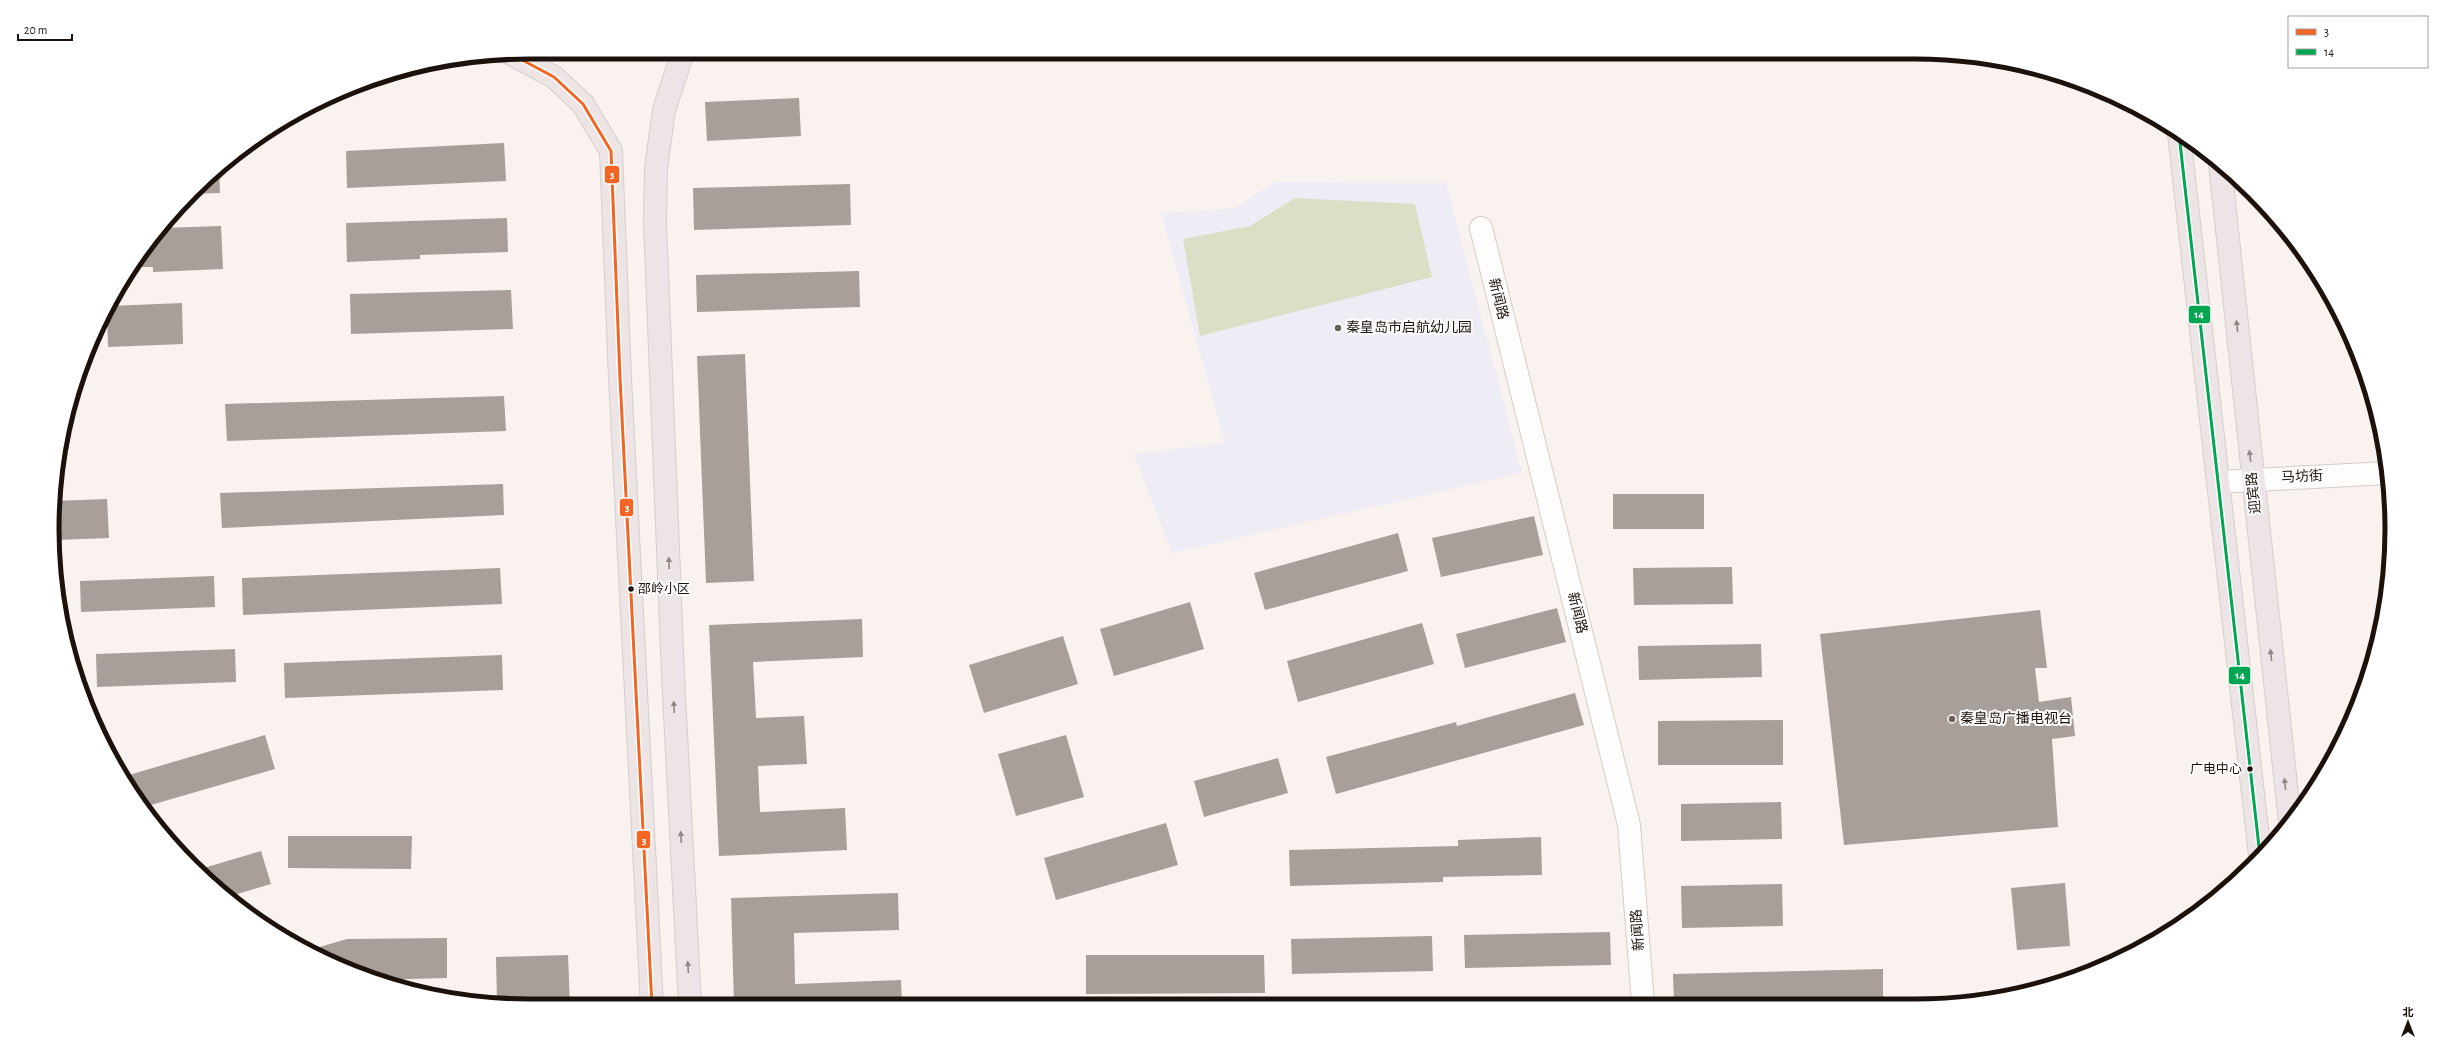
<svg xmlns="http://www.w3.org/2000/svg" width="2444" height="1058" font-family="'Alegreya Sans','Noto Sans SC',sans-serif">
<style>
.education{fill:#f0ecf6}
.green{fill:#dcdec6}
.building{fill:#a89f9a}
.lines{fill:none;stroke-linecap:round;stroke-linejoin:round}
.minor-casing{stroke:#d5ccc6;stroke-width:24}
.major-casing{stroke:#d4cfcd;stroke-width:24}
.minor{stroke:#fefdfc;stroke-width:22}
.major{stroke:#ece4e5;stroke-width:22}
.bus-1-casing{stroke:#fff;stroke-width:6}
.bus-2-casing{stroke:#fff;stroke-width:6}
.bus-1{stroke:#f26522;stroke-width:3}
.bus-2{stroke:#00a651;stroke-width:3}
.oneway{fill:#8f8683}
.poi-dot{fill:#6a605a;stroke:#fff;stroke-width:1.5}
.bus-dot{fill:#1d120b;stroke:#fff;stroke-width:1.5}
.labels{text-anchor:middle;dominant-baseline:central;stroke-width:4;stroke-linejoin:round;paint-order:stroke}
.bus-label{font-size:13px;fill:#1d120b;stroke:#fff;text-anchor:start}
.street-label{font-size:14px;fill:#1d120b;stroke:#fff}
.poi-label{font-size:14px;fill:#1d120b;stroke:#fff;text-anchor:start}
.rim{fill:none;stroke:#1d120b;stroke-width:5}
.line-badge{stroke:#fff;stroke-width:1.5}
.badge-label{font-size:11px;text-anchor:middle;font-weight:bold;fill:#fff}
</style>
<rect width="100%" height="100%" fill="#f9f2ee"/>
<polygon class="education" points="1275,182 1446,183 1522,473 1172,553 1134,454 1225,443 1161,213 1235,208"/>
<polygon class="green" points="1295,198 1415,204 1432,277 1200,336 1183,239 1250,226"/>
<g class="building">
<polygon points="799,98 801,136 707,141 705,102"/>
<polygon points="504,143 506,181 347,188 346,151"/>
<polygon points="219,167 220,193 190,194 215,170"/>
<polygon points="850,184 851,225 694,230 693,188"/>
<polygon points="507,218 508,252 420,255 420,259 347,262 346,223"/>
<polygon points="221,226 223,269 153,272 153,267 132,267 161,228"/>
<polygon points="859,271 860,307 697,312 696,275"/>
<polygon points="511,290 513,329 351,334 350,294"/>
<polygon points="182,303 183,344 108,347 107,310 109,306"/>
<polygon points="745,354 754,581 706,583 697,356"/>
<polygon points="504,396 506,431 227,441 225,404"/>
<polygon points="503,484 504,515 222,528 220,493"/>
<rect x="1613" y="494" width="91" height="35"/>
<polygon points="107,499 109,538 56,540 55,501"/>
<polygon points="1534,516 1543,555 1441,577 1432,538"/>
<polygon points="1398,533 1408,571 1265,610 1254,573"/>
<polygon points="1732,567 1733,604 1634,605 1633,568"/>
<polygon points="500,568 502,604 243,615 242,578"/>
<polygon points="214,576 215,607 81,612 80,581"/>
<polygon points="1190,602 1204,649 1114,676 1100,629"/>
<polygon points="1557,608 1566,642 1465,668 1456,634"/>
<polygon points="2040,610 2047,668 2035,668 2039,702 2071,697 2075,736 2052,739 2058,827 1844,845 1820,634"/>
<polygon points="862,619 863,657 753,662 756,718 804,716 807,764 758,766 760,812 845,808 847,850 719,856 709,625"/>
<polygon points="1422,623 1434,664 1298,702 1287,661"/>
<polygon points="1063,636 1078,684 984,713 969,665"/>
<polygon points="1761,644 1762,677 1639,680 1638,646"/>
<polygon points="235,649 236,682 97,687 96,654"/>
<polygon points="502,655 503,690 285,698 284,663"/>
<polygon points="1575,693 1584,725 1336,794 1326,757 1456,722 1457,726"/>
<polygon points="1783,720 1783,765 1658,765 1658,721"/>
<polygon points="265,735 275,769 144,807 122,777"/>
<polygon points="1066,735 1084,797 1016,816 998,754"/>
<polygon points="1278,758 1288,793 1204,817 1194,781"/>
<polygon points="1781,802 1782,839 1681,841 1681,804"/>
<polygon points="1166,823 1178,865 1056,900 1044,858"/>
<polygon points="288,836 412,836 411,869 288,868"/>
<polygon points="1541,837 1542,875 1443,877 1443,882 1290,886 1289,850 1458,846 1458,840"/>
<polygon points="261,851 271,884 227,897 197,870"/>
<polygon points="2065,883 2070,946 2017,950 2011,888"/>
<polygon points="1782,884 1783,926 1682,928 1681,886"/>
<polygon points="898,893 899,930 794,933 795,984 901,980 902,1005 734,1005 731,898"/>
<polygon points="1610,932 1611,965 1465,968 1464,935"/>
<polygon points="1432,936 1433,971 1292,974 1291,939"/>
<polygon points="447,938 447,978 373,980 309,950 347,939"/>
<polygon points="568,955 570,1006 529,1006 497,1003 496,957"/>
<polygon points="1086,955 1264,955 1265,993 1086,994"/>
<polygon points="1883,969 1883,1002 1674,1003 1673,974"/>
</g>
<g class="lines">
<g class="minor-casing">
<g id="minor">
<polyline points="1481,228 1629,825 1643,1003"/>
<polyline points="2218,482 2387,473"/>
</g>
</g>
<g class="major-casing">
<g id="major">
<polyline points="683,52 664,110 656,168 655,223 673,675 690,1006"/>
<polyline points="511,54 554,77 583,104 611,151 620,378 652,1006"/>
<polyline points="2179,134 2260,856"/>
<polyline points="2220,164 2290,823"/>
</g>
</g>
<use href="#minor" class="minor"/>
<use href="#major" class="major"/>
<g class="bus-1-casing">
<polyline id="bus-1" points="511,54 554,77 583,104 611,151 620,378 652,1006"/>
</g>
<g class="bus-2-casing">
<polyline id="bus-2" points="2179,134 2260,856"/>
</g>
<use href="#bus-1" class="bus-1"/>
<use href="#bus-2" class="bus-2"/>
</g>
<defs><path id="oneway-solid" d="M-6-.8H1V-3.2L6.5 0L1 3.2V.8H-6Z"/></defs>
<g class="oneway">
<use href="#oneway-solid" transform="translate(2237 326) rotate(-96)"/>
<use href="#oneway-solid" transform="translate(2250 456) rotate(-96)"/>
<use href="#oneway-solid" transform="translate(669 563) rotate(-92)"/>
<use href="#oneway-solid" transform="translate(2271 655) rotate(-96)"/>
<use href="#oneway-solid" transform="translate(674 707) rotate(-93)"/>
<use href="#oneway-solid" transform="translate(2285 784) rotate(-96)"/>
<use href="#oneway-solid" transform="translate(681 837) rotate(-93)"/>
<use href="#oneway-solid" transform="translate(688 967) rotate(-93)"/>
</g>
<g class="poi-dot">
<circle cx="1338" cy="328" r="4"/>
<circle cx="1952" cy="719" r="4"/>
</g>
<g class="bus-dot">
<circle cx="631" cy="589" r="3.5"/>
<circle cx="2250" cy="769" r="3.5"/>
</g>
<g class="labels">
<g class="bus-label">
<text x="638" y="589">邵岭小区</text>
<text x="2242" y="769" text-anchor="end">广电中心</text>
</g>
<g class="street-label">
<text transform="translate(1498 299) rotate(76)">新闻路</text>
<text transform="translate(2302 477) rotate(-3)">马坊街</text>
<text transform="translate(2254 493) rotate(-96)">迎宾路</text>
<text transform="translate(1577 613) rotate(76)">新闻路</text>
<text transform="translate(1638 930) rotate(-94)">新闻路</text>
</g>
<g class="poi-label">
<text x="1346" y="328">秦皇岛市启航幼儿园</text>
<text x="1960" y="719">秦皇岛广播电视台</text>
</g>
</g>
<path d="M0 0H2444V1058H0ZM529 59H1915A470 470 0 0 1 2385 529V529A470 470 0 0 1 1915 999H529A470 470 0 0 1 59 529V529A470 470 0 0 1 529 59Z" fill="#fff" fill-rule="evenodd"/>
<path class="rim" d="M529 59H1915A470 470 0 0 1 2385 529V529A470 470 0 0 1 1915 999H529A470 470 0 0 1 59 529V529A470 470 0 0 1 529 59Z"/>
<g class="line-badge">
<rect x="604" y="165" width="16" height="19" rx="4" fill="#f26522"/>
<rect x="2188" y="305" width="23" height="19" rx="4" fill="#00a651"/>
<rect x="619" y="498" width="15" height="19" rx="4" fill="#f26522"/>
<rect x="2228" y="666" width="23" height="19" rx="4" fill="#00a651"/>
<rect x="636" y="830" width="15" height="19" rx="4" fill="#f26522"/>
</g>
<g class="badge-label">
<text x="612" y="178">3</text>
<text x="2199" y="318">14</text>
<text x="627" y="511">3</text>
<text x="2240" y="679">14</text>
<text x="644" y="844">3</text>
</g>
<rect x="2288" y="16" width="140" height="52" fill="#ffffff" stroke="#a5a09d"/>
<rect x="2296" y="29" width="20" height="6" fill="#f26522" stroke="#a5a09d"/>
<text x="2324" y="36" font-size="12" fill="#1d120b">3</text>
<rect x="2296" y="49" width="20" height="6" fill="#00a651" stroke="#a5a09d"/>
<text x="2324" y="56" font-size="12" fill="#1d120b">14</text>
<g transform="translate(2408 1022)" stroke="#ffffff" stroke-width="3" paint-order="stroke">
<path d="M0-3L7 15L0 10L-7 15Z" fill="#1d120b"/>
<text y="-6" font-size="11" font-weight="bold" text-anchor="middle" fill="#1d120b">北</text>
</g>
<path d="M18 34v6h54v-6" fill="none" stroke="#1d120b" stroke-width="2"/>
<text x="24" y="34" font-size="12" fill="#1d120b" stroke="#ffffff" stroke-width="3" paint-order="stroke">20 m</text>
</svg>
